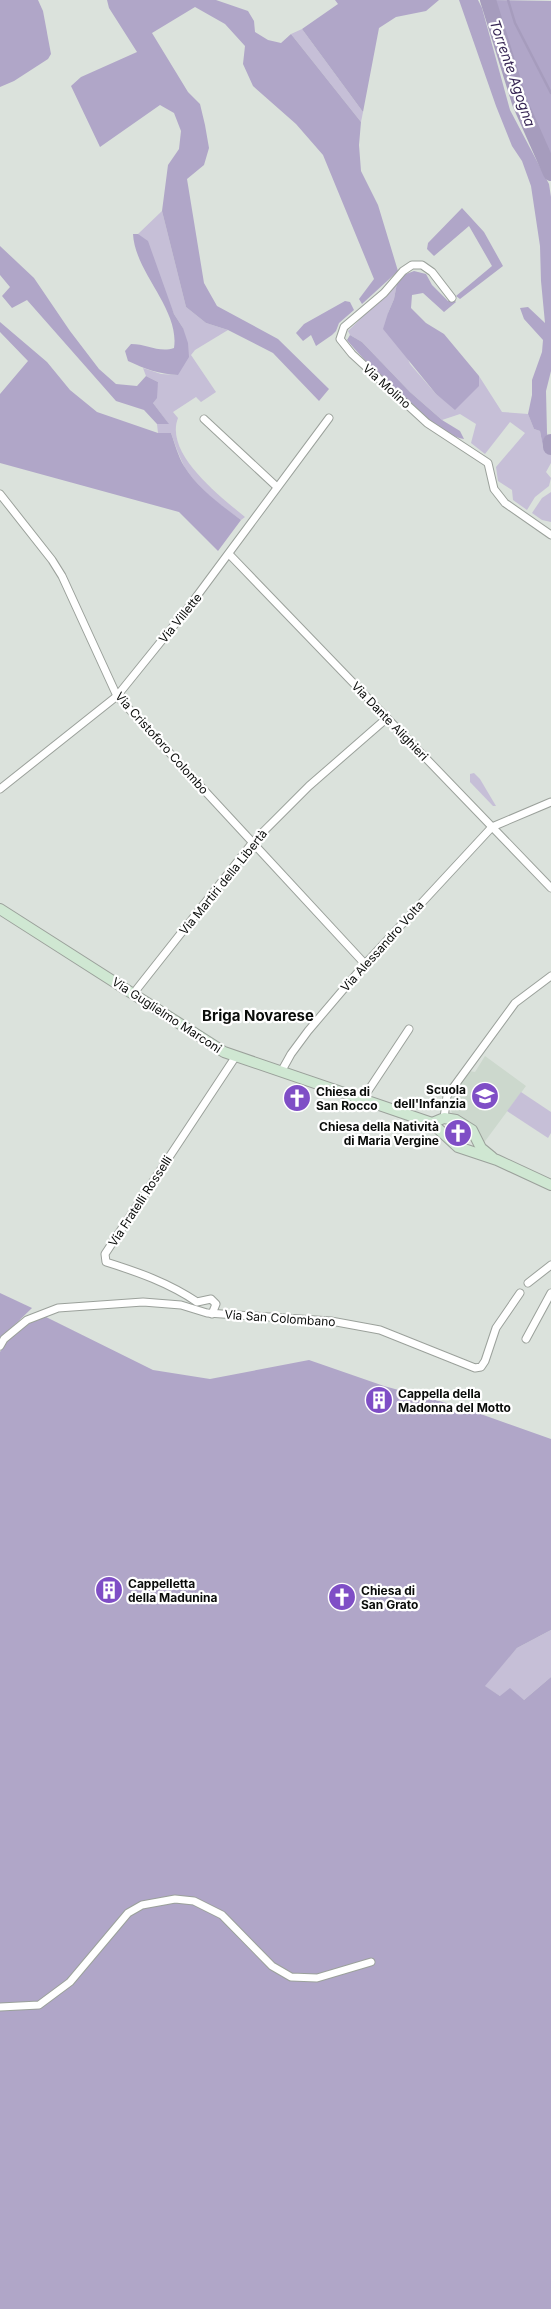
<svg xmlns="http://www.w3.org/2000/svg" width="551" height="2309" font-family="Inter,sans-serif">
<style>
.built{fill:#ccd8cd}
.green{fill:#c6bfd7}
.forest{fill:#b0a6c8}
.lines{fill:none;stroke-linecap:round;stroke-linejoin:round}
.stream{stroke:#a69cbd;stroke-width:2.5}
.river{stroke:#a69cbd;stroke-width:16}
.street-casing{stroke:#9ba19b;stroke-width:9}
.secondary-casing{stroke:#9ba19b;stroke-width:12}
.street{stroke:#fff;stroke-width:7}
.secondary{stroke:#cfe7d2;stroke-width:10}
.labels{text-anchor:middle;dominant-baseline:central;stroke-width:4.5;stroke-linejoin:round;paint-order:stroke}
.street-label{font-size:12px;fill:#0a0c0a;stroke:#fff}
.poi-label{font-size:12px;font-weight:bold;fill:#0a0c0a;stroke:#fff;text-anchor:start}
.water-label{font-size:14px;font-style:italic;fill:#372654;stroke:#fff}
.quarter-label{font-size:15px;font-weight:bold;fill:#0a0c0a;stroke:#fff}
</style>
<rect width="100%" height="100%" fill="#dbe2dc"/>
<polygon class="built" points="485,1056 526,1086 483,1144 475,1128 452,1113 449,1105 450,1100 469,1071 475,1072"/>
<g class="green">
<polygon points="302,29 363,112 361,122 291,34"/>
<path d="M162,211L186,307L206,323L228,330L195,350L191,355L216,392L201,402L196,397L173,412L178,418C164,454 221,497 245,517L241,520C220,505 198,489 184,466C179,456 175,444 171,433H158L157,424L168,423L153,403L158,382L146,376L143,368L161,374L178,375L183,328L174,314L138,234Z"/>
<polygon points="397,283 394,299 388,313 410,364 436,394 455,409 478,386 479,376 502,412 528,414 534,429 540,431 543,447 551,456 551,463 546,472 551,478 549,486 535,497 527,510 513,500 512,490 498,481 496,467 525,433 510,422 485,454 471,443 476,424 460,414 442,420 410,392 362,342 350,335 348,331"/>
<polygon points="551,492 551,522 542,520 532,513 542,498"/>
<polygon points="474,773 480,779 496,806 493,806 470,782 470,774"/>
<polygon points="521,1092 551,1112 551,1133 548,1138 507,1111"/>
<polygon points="551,1630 551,1677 524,1700 500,1696 484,1686 517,1648"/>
</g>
<g class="forest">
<polygon points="0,0 38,0 43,11 51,54 48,59 14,81 0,87"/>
<polygon points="107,0 216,0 248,11 254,21 255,32 268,40 281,43 291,34 361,122 359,145 361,171 378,205 398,271 362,304 359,299 374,279 323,155 296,124 253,86 243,64 245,46 225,24 195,7 152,33 188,92 200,104 205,125 209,148 204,165 187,179 204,283 217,306 278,339 329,389 319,401 273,353 228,330 206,323 186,307 162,211 168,165 179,149 181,131 174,113 160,105 100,147 71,86 81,77 137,52 109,8"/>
<polygon points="335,0 439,0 426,11 396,17 379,28 363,112 302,29 338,4"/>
<polygon points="459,0 478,0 482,8 510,110 549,184 551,197 551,371 546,391 547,433 551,456 543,447 540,431 534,429 528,414 532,395 532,380 542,352 543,340 524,319 520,308 528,307 545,323 541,281 540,246 531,186 522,161 512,146 496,106"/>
<polygon points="489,0 551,1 551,173 516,109"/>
<polygon points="462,208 484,232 503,266 460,299 456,296 492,266 469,226 434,256 427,249 428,243"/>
<path d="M133,234H138L148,241L174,314L183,328L188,343L189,357L178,375C159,374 145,369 128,361L125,351L131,344C147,344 159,353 174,348C180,309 135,273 133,234Z"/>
<polygon points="0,246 34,278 70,331 99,369 116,384 137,386 146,376 158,382 157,398 153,403 169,424 157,424 144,410 116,401 27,300 12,308 2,296 10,287 0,275"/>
<polygon points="414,271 426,274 432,285 448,301 453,299 456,302 444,312 423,293 412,295 411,308 426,323 444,334 479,376 479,386 455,410 436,394 383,329 388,313 394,299 397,283 406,274"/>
<polygon points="345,301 350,302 354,310 339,323 336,331 332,335 316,346 311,335 303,341 296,333 304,324"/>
<path d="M0,322L47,362L70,390L97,412L158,433H171C175,444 178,456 184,466C198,489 220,504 241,520L218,551L179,512L0,463V394L28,361L0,332Z"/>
<path d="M350,335L362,342L410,392L442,420L460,431L464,439C438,437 365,362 347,340Z"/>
<polygon points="0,1293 32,1308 0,1339"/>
<path d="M44,1316L153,1370L210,1379L309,1360L384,1386L461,1407L551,1439V1630L517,1648L485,1686L500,1696L510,1688L524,1700L551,1677V2309H0V1352C9,1334 27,1324 44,1316Z"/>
</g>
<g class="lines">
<polyline class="stream" points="508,0 515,23 551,93"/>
<g class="river">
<polyline points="488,0 520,103 551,173"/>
<polyline points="551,442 551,447"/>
</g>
<g class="street-casing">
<g id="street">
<polyline points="452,298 432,272 422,265 412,265 403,271 384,293 344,327 340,339 352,354 427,423 488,463 494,489 505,503 551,535"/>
<polyline points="204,419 277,487"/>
<polyline points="0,494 52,560 62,576 117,696 365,964"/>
<polyline points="229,554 551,888"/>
<polyline points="0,789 117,696 188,608 329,418"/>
<polyline points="133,994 253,842 309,786 387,718"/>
<polyline points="281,1072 291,1054 308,1031 365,964 492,827 551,802"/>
<polyline points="362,1100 409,1029"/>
<polyline points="444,1118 447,1096 515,1003 551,976"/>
<polyline points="528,1283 551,1265"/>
<path d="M212,1314L216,1304L211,1299L197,1302C169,1283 138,1272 106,1262L105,1254L236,1056"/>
<polyline points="526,1339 551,1293"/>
<polyline points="0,1346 4,1339 27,1320 58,1308 143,1302 181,1305 207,1313 331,1321 380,1330 475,1368 481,1367 485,1361 496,1328 520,1293"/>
<polyline points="0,2007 39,2005 70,1982 128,1913 142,1905 175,1899 194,1901 222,1915 272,1966 291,1977 317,1978 371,1962"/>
</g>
</g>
<g class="secondary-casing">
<g id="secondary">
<polyline points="0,909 224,1052 432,1123 458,1147 497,1160 551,1185"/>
<polyline points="432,1123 444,1118 456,1120 472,1130 481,1148 492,1157"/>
</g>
</g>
<use href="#street" class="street"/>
<use href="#secondary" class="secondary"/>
</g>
<defs>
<g id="school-disc" transform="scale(1.4375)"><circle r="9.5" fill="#7f4ec6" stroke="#fff"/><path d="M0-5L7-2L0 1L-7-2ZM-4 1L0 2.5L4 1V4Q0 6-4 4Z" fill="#fff"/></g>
<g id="church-disc" transform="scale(1.4375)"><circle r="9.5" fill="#7f4ec6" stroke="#fff"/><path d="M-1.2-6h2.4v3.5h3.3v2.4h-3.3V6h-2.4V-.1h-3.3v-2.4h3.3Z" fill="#fff"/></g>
<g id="building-disc" transform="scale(1.4375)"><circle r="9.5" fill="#7f4ec6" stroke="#fff"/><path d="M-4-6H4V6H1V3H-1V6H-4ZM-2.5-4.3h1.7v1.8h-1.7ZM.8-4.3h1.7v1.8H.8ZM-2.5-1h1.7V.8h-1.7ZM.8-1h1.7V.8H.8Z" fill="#fff"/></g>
</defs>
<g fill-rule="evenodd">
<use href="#school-disc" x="485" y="1096"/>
<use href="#church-disc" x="297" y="1098"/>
<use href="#church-disc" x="458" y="1133"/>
<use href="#building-disc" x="379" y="1400"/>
<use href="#building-disc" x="109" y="1590"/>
<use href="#church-disc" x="342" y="1597"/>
</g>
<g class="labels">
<g class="street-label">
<text transform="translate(387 386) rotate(42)">Via Molino</text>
<text transform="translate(180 618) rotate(-51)">Via Villette</text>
<text transform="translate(390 721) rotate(46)">Via Dante Alighieri</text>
<text transform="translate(162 743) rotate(48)">Via Cristoforo Colombo</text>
<text transform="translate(223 882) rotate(-51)">Via Martiri della Libertà</text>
<text transform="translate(382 946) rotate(-48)">Via Alessandro Volta</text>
<text transform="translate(167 1015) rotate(33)">Via Guglielmo Marconi</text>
<text transform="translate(140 1201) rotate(-57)">Via Fratelli Rosselli</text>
<text transform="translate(280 1318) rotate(4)">Via San Colombano</text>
</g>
<g class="poi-label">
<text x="466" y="1089" text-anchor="end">Scuola<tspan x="466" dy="14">dell'Infanzia</tspan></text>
<text x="316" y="1091">Chiesa di<tspan x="316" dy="14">San Rocco</tspan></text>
<text x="439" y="1126" text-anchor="end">Chiesa della Natività<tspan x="439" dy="14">di Maria Vergine</tspan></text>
<text x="398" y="1393">Cappella della<tspan x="398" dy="14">Madonna del Motto</tspan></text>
<text x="128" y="1583">Cappelletta<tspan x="128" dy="14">della Madunina</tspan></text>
<text x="361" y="1590">Chiesa di<tspan x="361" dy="14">San Grato</tspan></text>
</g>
<g class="water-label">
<text transform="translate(513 73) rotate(71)">Torrente Agogna</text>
</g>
<g class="quarter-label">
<text x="258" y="1015">Briga Novarese</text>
</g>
</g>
</svg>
